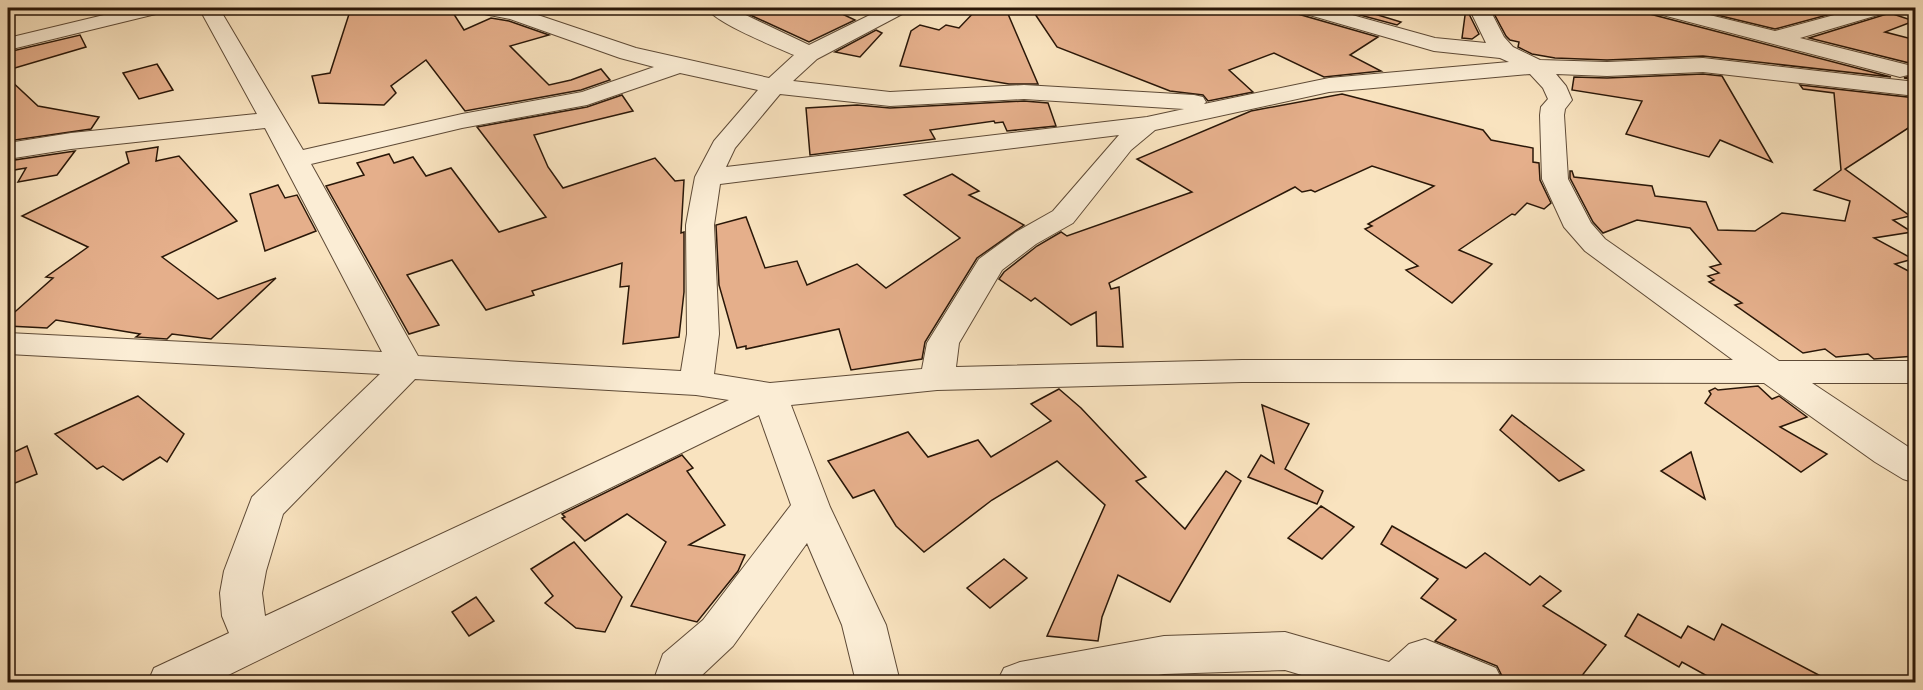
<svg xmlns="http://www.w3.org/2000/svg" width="1923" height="690" font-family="'Old Standard TT',serif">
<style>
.building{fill:#e5af8b;stroke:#2a1708;stroke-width:1.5}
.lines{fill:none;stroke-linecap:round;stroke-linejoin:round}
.minor-casing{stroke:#5e4a36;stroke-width:2}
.minor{fill:#fbedd5;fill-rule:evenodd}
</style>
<rect width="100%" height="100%" fill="#f9e3bf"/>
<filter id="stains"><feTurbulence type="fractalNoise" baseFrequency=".00333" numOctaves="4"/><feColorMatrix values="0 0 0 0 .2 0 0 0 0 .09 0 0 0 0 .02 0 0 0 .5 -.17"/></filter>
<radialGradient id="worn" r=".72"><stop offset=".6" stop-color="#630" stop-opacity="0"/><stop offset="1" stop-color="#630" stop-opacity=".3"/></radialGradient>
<g class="building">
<polygon points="351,8 450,8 464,30 491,18 509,21 549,35 510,46 549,85 571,80 601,69 610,80 581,90 465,111 426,60 391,86 396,93 384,105 319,103 312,76 330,73"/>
<polygon points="735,8 839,8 840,13 855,20 809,42"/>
<polygon points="978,8 1008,14 1038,84 1009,84 900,66 911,31 920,25 939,30 946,25 959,28"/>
<polygon points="1062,8 1294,8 1298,14 1378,37 1350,55 1381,71 1324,77 1274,53 1229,70 1253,92 1208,101 1203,95 1170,91 1057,47 1033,11"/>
<polygon points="1334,8 1355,8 1401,22 1397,25"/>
<polygon points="1466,8 1479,34 1472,39 1462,38"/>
<polygon points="1491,8 1646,8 1650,14 1891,77 1703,56 1607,60 1555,58 1532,54 1518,47 1519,42 1510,40 1506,36"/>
<polygon points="1688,8 1853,8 1775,29"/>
<polygon points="1890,13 1914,21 1885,32 1916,40 1916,80 1904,78 1910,76 1913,71 1909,63 1809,38"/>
<polygon points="876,30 882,33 860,57 835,52"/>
<polygon points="80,35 86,47 8,70 8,52"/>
<polygon points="157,64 173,90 139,99 123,73"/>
<polygon points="1703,74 1722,76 1772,162 1720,140 1709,157 1626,134 1642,101 1572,90 1574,77 1607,78"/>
<polygon points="8,78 38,106 99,117 91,129 8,141"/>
<polygon points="1800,85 1916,98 1916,123 1845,169 1910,216 1893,220 1912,232 1874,238 1913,259 1895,264 1916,275 1916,356 1874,359 1868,354 1836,357 1825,349 1803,353 1735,305 1742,303 1709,282 1714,280 1708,276 1719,273 1710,267 1721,264 1690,228 1637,220 1603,233 1593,222 1570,178 1570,171 1572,171 1574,177 1652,186 1655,196 1706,202 1718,230 1755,231 1782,213 1845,221 1850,201 1814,190 1841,170 1834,93 1803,89"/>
<polygon points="1342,94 1483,130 1491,140 1533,148 1533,162 1539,163 1540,180 1551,203 1544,209 1527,203 1515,215 1512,214 1459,250 1492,264 1452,303 1406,270 1418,266 1365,229 1372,226 1368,224 1434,186 1372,166 1315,192 1311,190 1302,192 1295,187 1109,283 1111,289 1119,287 1123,347 1097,346 1096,312 1071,325 1035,298 1031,301 999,279 1004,272 1037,246 1061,232 1067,236 1192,192 1137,159 1251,111"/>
<polygon points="622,95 633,111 534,135 548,167 563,188 655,158 675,181 684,180 681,233 684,232 684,292 679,337 623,344 629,286 620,287 622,263 532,291 534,295 486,310 452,260 407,275 439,325 409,334 326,186 364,175 357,163 389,154 394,163 413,157 426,176 451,168 499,232 546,217 477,127 587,107"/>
<polygon points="1024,101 1048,103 1056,126 1007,131 1003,122 995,123 994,121 930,130 935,139 810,155 806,108 857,105 890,108"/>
<polygon points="158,147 156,161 179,156 237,221 162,257 218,299 276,278 211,339 172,334 167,339 136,337 140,334 56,320 47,328 8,326 8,318 53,278 46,277 88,247 22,216 129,163 126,152"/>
<polygon points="75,151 57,175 18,182 26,168 8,171 8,161"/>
<polygon points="952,174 979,191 969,195 1024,225 977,258 925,342 922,359 851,370 839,329 746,349 746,346 737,348 719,285 716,225 746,217 765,268 797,261 807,285 857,264 886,288 960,238 904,195"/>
<polygon points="278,185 285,198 297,195 316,231 265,251 250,194"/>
<polygon points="1758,386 1772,399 1779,396 1807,417 1780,427 1827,454 1801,472 1705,403 1711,394 1709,391 1715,388 1718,390"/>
<polygon points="1059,389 1081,408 1146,477 1136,481 1185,529 1226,471 1241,481 1170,602 1118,575 1102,617 1098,641 1047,636 1105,505 1057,461 992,500 924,552 896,526 874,490 853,498 828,461 908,432 928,457 978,440 991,457 1051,421 1031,404"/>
<polygon points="138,396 184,434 167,462 160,457 123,480 103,466 97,469 55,434"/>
<polygon points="1262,405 1309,424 1285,469 1323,491 1317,504 1248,477 1261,455 1274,463"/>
<polygon points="1512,415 1584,470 1559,481 1500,430"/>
<polygon points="27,446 37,474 8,486 8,455"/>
<polygon points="1691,452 1705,499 1661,471"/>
<polygon points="682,455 693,468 687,471 725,525 689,545 745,555 738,571 697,622 631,606 666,542 627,514 585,541 562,518 565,517 562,514"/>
<polygon points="1321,506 1354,527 1322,559 1288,538"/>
<polygon points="1392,526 1466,568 1485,553 1530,585 1540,576 1561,591 1543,606 1606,645 1577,682 1505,682 1497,666 1435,641 1456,620 1421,598 1438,579 1381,544"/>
<polygon points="574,542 622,597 605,632 576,628 545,603 553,596 531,569"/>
<polygon points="1004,559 1027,578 990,608 967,588"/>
<polygon points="476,597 494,621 469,636 452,612"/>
<polygon points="1638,614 1681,638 1688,626 1714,640 1722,624 1832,682 1718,682 1682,662 1679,667 1625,636"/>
</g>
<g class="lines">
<g class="minor-casing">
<g id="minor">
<polygon points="133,8 167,8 164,12 8,50 8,38"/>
<path d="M199,8H219L303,150L462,114L582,92L654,67L620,58L510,19L474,12L471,8H517L636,48L769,78L794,55C776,47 715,23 707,8H731L809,45L884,8H909L906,12L817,59L793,81L890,92L1024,85L1194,95L1203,97L1206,102L1204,104L1329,78L1509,62L1500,58L1434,51L1299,12L1296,8H1327L1435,38L1486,43L1469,8H1489L1504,37L1513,47L1540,60L1607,62L1703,58L1916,82V96L1703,72L1607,76L1556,74L1566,86L1572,100L1565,109L1564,115L1568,179L1591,223L1605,239L1779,361H1916V383H1812L1916,452V483L1903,479L1875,462L1764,383L1242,382L937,390L791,405L830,507L886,625L900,682H856L842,625L807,543L733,646L699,678L697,682H653L663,654L703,620L791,505L759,415L214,682H148L154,668L229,633L222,616L220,593L224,571L252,497L380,374L8,354V333L382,352L265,128L71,149L8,159V143L71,133L257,114ZM680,73L758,90L714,141L695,177L686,225L687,334L681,371L418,356L311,164L462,128L587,105ZM1530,74L1543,88L1548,99L1541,107L1540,115L1542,179L1564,227L1585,251L1733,360H1242L956,367L959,343L1002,270L1036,244L1073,223L1131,150L1155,130L1329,92ZM780,94L890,106L1024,99L1184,109L1147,117L726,167L735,148ZM1119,135L1053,211L1016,232L979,259L927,343L922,369L770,383L714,374L719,334L714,225L720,184ZM415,379L696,395L729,400L265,616L262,593L266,571L283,514Z"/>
<polygon points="1648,8 1681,8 1775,31 1860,8 1891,8 1888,12 1800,38 1908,65 1911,70 1908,75 1900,77 1651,12"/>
<polygon points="1285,632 1389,662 1409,644 1425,639 1496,668 1503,682 1325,682 1285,670 1164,674 1121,682 997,682 1004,668 1020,662 1164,636"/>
</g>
</g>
<use href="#minor" class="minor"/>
</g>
<rect width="1923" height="690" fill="none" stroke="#f9e3bf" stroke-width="30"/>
<rect x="9" y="9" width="1905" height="672" fill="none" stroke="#2a1708" stroke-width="3"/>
<rect x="15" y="15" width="1893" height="660" fill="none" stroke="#2a1708" stroke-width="1.5"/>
<rect width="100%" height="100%" filter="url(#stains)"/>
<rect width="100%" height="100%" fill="url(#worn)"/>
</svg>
